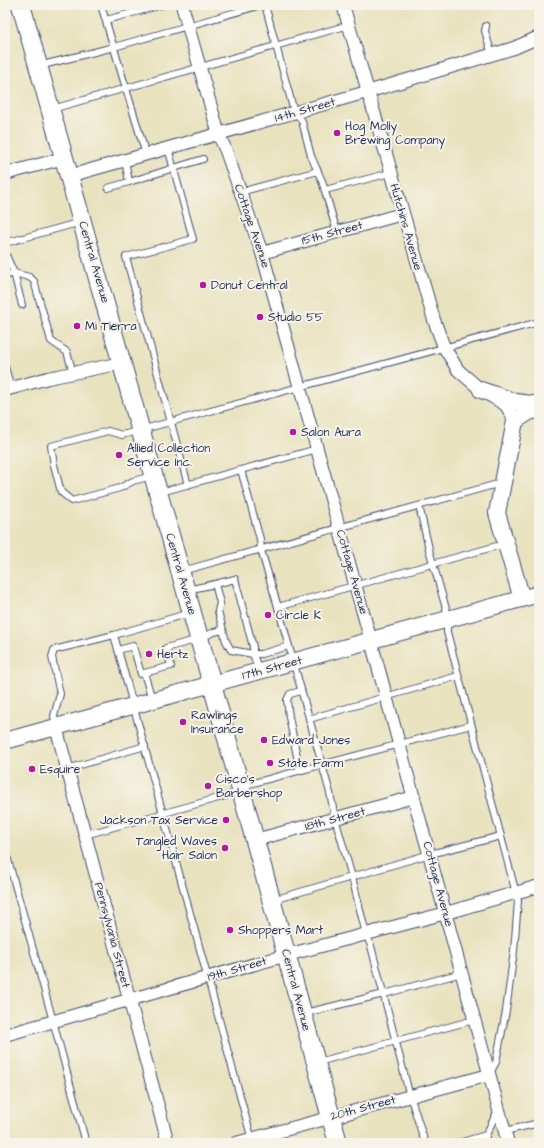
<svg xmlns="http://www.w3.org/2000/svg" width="544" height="1148" font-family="'Architects Daughter',sans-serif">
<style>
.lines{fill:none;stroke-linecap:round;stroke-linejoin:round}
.lane-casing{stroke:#3a4a6d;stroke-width:8}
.street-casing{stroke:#3a4a6d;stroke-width:14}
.secondary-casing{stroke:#3a4a6d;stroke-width:18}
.primary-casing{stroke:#3a4a6d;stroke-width:20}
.lane{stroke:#fff;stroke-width:6}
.street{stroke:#fff;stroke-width:12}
.secondary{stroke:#fff;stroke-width:16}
.primary{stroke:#fff;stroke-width:18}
.poi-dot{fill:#b5179e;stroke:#f7f3e8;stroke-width:1.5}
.labels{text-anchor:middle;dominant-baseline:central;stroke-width:4;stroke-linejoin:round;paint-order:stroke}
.street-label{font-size:12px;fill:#1b2f5e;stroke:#f7f3e8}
.poi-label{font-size:12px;fill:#1b2f5e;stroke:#f7f3e8;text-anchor:start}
</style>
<rect width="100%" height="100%" fill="#f7f3e8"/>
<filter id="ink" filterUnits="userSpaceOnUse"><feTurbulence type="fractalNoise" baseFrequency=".025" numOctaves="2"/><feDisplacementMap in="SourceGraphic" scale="8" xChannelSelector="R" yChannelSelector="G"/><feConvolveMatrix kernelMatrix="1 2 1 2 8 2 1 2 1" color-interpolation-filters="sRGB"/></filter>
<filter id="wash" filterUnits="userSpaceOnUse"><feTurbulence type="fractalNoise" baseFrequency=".012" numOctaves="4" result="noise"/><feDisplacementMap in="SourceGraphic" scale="16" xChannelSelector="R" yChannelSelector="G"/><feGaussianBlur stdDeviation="0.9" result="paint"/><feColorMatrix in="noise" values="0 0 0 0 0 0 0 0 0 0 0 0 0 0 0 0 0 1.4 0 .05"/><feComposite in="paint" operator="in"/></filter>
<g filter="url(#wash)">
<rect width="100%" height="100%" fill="#e9e2bf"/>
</g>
<g filter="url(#ink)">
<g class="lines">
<g class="lane-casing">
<g id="lane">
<polyline points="101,5 146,155"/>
<polyline points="265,5 293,108 302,121 311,156 322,181 337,232"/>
<polyline points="106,20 162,5"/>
<polyline points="486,26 485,31 492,55"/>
<polyline points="39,66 114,47 261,5"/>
<polyline points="52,109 349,25"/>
<polyline points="168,148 193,239 126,257 188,485"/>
<polyline points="129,182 203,159"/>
<polyline points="108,188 129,182 125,160"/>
<polyline points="325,190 390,173"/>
<polyline points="240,192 318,171"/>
<polyline points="5,243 81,222"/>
<polyline points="5,253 14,273 29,277 34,281 51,341 67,352 73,373"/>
<polyline points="5,276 14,273 22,305"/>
<polyline points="5,367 11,388"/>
<polyline points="241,470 260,539 261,550 278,607 330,793 335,818 352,877 366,934 371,946 408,1089 425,1143"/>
<polyline points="152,476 133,481 120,488 72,501 61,492 54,465 51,446 108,431 122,435 539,322"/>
<polyline points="161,492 317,449"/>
<polyline points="419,506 430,553 447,612 447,632 518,901 514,951 506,1011 496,1062 490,1073"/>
<polyline points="182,571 501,483"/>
<polyline points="215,584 235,579 253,647 253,654 261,654 289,646"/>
<polyline points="278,607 504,544"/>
<polyline points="190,613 114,635 252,1140"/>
<polyline points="223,630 226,641 231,650 253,654 259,671"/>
<polyline points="118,650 133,646 141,674 144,673"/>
<polyline points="152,699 144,673 171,666 166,648 199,639 214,632 223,630 218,611 220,603 215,584 187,590"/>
<polyline points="309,719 458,676"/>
<polyline points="56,727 54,716 60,694 52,657 54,650 114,635"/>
<polyline points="67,769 145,746"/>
<polyline points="300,771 289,717 287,700 290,694 301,691"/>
<polyline points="242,786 471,725"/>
<polyline points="85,835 240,792"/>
<polyline points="5,849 53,1021 86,1143"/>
<polyline points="273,900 430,854 501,836"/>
<polyline points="305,1013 384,994 462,973"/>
<polyline points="318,1062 474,1020"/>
<polyline points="505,1131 539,1123"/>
<polyline points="459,1143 486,1135"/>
<polyline points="485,1143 486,1135 498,1110"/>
</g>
</g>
<g class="street-casing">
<g id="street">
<polyline points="182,5 219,135 226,151 262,253 371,641 508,1143"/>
<polyline points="343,5 434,320 444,347 458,370 481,390 506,405 515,421"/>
<polyline points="5,174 64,158"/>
<polyline points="69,176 367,92 514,48 539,37"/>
<polyline points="262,253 402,214"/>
<polyline points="5,390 48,378 122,363"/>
<polyline points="56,727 168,1143"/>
<polyline points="255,840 414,797"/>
<polyline points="5,1035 287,955 446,913 539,886"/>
<polyline points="236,1143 489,1075"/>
</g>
</g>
<g class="secondary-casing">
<g id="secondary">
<polyline points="481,390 516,402 539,405"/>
<polyline points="522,599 497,513 515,421 529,412 539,410"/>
<polyline points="5,741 539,594"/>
</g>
</g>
<g class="primary-casing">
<polyline id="primary" points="21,5 212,684 338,1143"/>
</g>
<use href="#lane" class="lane"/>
<use href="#street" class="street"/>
<use href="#secondary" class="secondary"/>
<use href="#primary" class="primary"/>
</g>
</g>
<g class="poi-dot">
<circle cx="337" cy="133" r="4"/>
<circle cx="203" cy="285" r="4"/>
<circle cx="260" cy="317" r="4"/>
<circle cx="77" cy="326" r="4"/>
<circle cx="293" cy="432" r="4"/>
<circle cx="119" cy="455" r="4"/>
<circle cx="268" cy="615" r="4"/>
<circle cx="149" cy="654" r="4"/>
<circle cx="183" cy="722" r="4"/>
<circle cx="264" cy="740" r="4"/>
<circle cx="270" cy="763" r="4"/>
<circle cx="32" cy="769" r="4"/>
<circle cx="208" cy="786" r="4"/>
<circle cx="226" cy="820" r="4"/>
<circle cx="225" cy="848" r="4"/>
<circle cx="230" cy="930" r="4"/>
</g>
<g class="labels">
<g class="street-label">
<text transform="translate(305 110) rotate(-16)">14th Street</text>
<text transform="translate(252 226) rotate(71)">Cottage Avenue</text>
<text transform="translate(406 227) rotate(74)">Hutchins Avenue</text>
<text transform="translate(332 233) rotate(-15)">15th Street</text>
<text transform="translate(94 262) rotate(74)">Central Avenue</text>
<text transform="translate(352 572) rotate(74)">Cottage Avenue</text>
<text transform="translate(181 574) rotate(74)">Central Avenue</text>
<text transform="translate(272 668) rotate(-15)">17th Street</text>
<text transform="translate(335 819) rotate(-15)">18th Street</text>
<text transform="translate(438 884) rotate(75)">Cottage Avenue</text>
<text transform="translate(112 935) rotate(75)">Pennsylvania Street</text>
<text transform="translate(237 969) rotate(-16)">19th Street</text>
<text transform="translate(296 990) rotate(75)">Central Avenue</text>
<text transform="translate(363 1108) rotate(-15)">20th Street</text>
</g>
<g class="poi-label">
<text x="345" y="126">Hog Molly<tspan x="345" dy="14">Brewing Company</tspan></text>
<text x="211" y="285">Donut Central</text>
<text x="268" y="317">Studio 55</text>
<text x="85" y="326">Mi Tierra</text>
<text x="301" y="432">Salon Aura</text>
<text x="127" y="448">Allied Collection<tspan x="127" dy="14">Service Inc.</tspan></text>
<text x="276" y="615">Circle K</text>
<text x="157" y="654">Hertz</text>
<text x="191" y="715">Rawlings<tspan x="191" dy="14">Insurance</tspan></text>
<text x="272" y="740">Edward Jones</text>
<text x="278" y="763">State Farm</text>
<text x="40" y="769">Esquire</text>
<text x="216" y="779">Cisco's<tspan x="216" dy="14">Barbershop</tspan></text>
<text x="218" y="820" text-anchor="end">Jackson Tax Service</text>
<text x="217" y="841" text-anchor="end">Tangled Waves<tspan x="217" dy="14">Hair Salon</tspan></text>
<text x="238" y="930">Shoppers Mart</text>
</g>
</g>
<rect width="544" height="1148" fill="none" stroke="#f7f3e8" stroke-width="20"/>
</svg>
